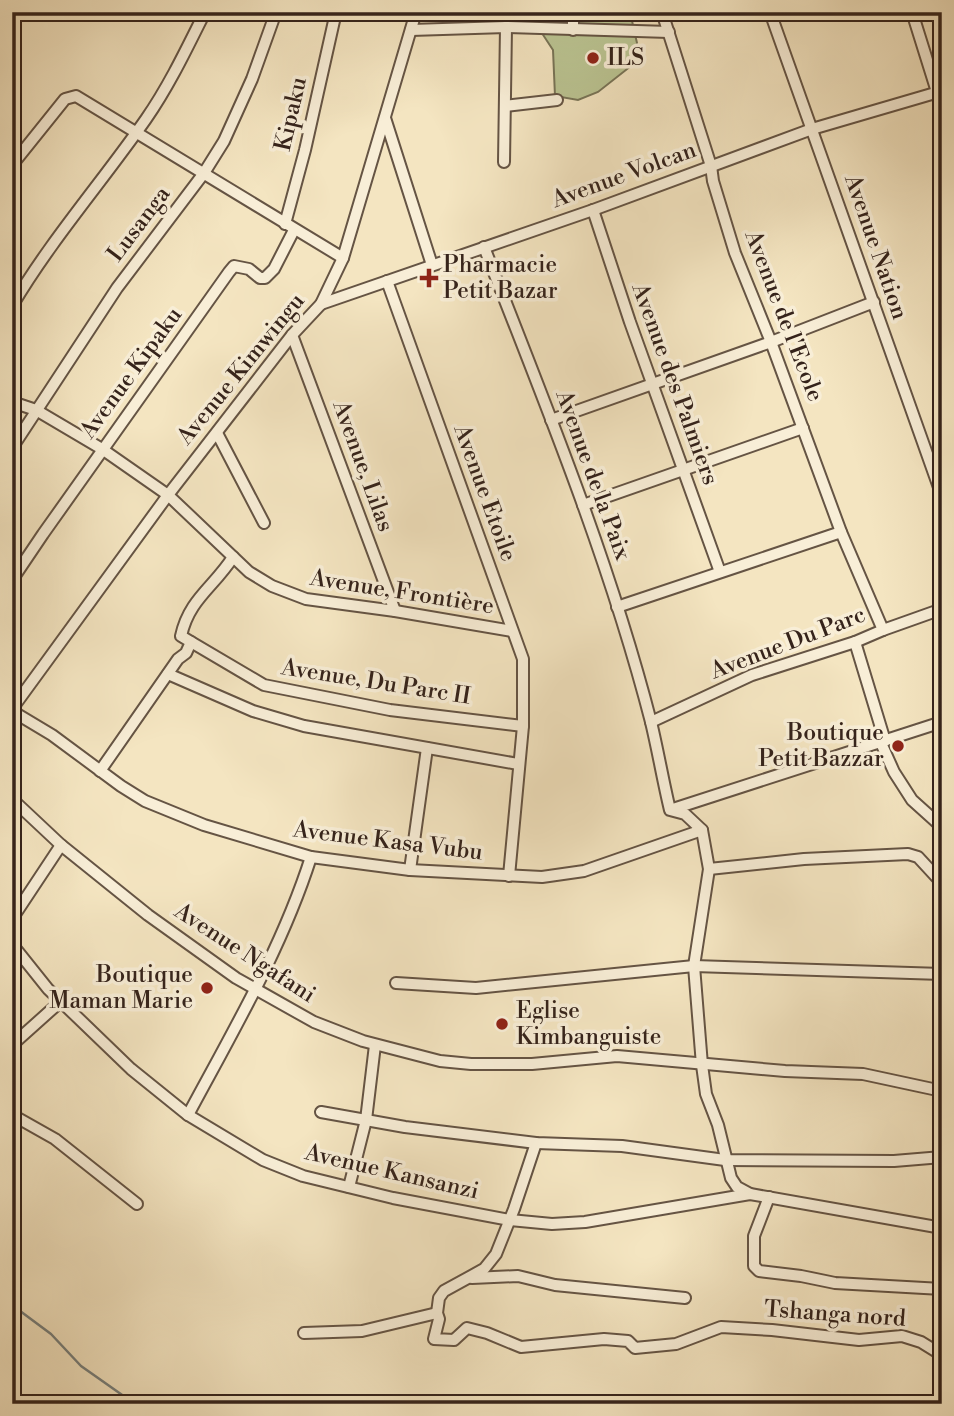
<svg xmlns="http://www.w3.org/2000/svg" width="954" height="1416" font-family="'Libre Bodoni',serif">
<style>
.park{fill:#bbc593;stroke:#787457;stroke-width:2}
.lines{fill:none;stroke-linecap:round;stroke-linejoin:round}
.stream{stroke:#767f7c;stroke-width:2.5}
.street-casing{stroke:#655444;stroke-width:14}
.street{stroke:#f8eed7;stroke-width:10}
.poi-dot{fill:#8f2418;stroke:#f8eed7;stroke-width:2.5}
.labels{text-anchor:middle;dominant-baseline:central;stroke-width:7;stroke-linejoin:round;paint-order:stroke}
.poi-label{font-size:23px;fill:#35231b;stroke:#f8eed7;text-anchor:start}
.street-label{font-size:23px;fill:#35231b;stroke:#f8eed7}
</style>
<rect width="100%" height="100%" fill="#f4e5c1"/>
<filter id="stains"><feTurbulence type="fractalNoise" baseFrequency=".00286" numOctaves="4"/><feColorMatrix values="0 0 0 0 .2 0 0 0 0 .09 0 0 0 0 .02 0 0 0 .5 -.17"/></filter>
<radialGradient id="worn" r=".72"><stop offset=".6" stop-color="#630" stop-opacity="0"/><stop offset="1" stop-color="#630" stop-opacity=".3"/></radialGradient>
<polygon class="park" points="531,12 630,12 637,43 631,66 598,92 578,100 555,96 553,50 532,18"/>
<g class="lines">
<polyline class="stream" points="12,1305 51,1334 81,1366 135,1404"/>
<g class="street-casing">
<g id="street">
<polyline points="573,12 573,30"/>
<polyline points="662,12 711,166 713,181 735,253 771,342 841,532 883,630"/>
<polyline points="770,12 942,496"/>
<polyline points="912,12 937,92"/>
<polyline points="411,30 506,27 669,32"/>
<polyline points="505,106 557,100"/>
<polyline points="385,118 432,265"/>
<polyline points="504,162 506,27"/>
<polyline points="12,165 65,99 76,96 343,258"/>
<polyline points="593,210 630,322 720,572"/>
<polyline points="285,224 305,150 336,12"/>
<path d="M484,247C545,403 609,559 651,722C658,751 663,781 670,810L685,814L702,830L709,869L694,966L702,1065L706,1094L718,1125L731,1178L737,1187L750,1194L942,1228"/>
<polyline points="387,281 523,659 523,726 509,876"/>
<polyline points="321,304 593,210 812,129 942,91"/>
<path d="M12,306C51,240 102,182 146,119C169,86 187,48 205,12"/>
<polyline points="292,335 395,611"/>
<polyline points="12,402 36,410 102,449 168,495 249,572 272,586 306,599 395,611 512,631"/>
<polyline points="551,420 771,342 874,302"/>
<polyline points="217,433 264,523"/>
<polyline points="12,448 117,288 204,173 224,141 252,79 276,12"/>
<polyline points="583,505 803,428"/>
<polyline points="12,580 43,534 229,272 234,266 249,269 260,278 265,278 274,269 294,230"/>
<polyline points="617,607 841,532"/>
<polyline points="191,642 264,685 390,710 523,726"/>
<polyline points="855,642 885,741"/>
<polyline points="168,674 253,711 304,726 518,764"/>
<polyline points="12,709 168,495 292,335 321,304 343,258 416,12"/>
<polyline points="12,711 52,735 121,786 145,801 204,825 311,857 410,870 542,877 584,871 702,830"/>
<polyline points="651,722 752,675 855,642 883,630 942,609"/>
<polyline points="881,743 894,772 912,800 942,827"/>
<path d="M100,771L178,659L186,653L191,642L181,636C189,599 214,587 233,557"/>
<polyline points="12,799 61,845 148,915 236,978 314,1022 363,1041 440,1061 471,1064 532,1064 617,1056 785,1071 863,1074 942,1091"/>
<polyline points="673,809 942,722"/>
<polyline points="709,869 804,859 908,854 918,857 942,883"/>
<polyline points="410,870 427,748"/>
<polyline points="12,919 61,845"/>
<polyline points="12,944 48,989 131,1069 188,1115 263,1160 303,1176 393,1198 510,1220 552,1224 585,1222 750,1194"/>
<polyline points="396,983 476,988 694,966 942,974"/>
<polyline points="12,1045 60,1002"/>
<polyline points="12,1112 16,1117 55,1139 137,1204"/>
<polyline points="321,1112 405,1127 536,1143 622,1146 725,1160 894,1161 942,1157"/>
<path d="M188,1115C233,1031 282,948 311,857"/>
<polyline points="536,1143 514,1209 496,1254 484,1269 444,1291 439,1298 437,1313 439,1319 434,1339 454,1340 467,1328 487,1333 521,1347 604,1339 628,1341 635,1348 676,1344 721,1327 772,1330 859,1340 902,1336 921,1342 942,1355"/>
<polyline points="349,1187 366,1120 375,1045"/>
<polyline points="769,1197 754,1236 754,1266 759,1271 801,1276 835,1283 942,1289"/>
<polyline points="472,1278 518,1276 555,1285 685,1298"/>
<polyline points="304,1333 362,1331 437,1313"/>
</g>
</g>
<use href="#street" class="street"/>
</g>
<g class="poi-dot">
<circle cx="593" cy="58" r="7"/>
<path d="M425.5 267.5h7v7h7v7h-7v7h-7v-7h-7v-7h7z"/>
<circle cx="898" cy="746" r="7"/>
<circle cx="207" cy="988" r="7"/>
<circle cx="502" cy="1024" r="7"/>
</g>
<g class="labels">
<g class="poi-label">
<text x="607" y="58">ILS</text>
<text x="443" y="265">Pharmacie<tspan x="443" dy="26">Petit Bazar</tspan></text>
<text x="884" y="733" text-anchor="end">Boutique<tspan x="884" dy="26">Petit Bazzar</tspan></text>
<text x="193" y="975" text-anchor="end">Boutique<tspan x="193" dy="26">Maman Marie</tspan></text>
<text x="516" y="1011">Eglise<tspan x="516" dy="26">Kimbanguiste</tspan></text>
</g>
<g class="street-label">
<text transform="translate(291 114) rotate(-77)">Kipaku</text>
<text transform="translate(624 175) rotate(-20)">Avenue Volcan</text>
<text transform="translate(139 224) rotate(-53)">Lusanga</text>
<text transform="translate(876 247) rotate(71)">Avenue Nation</text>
<text transform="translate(784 316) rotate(69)">Avenue de l'Ecole</text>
<text transform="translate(241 369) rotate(-51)">Avenue Kimwingu</text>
<text transform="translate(131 373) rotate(-54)">Avenue Kipaku</text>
<text transform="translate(675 384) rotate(70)">Avenue des Palmiers</text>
<text transform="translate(363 466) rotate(70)">Avenue, Lilas</text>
<text transform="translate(593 475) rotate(70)">Avenue de la Paix</text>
<text transform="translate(485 493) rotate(70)">Avenue Etoile</text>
<text transform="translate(402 592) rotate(9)">Avenue, Frontière</text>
<text transform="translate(788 643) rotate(-21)">Avenue Du Parc</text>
<text transform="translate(376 682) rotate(9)">Avenue, Du Parc II</text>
<text transform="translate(388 841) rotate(7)">Avenue Kasa Vubu</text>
<text transform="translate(245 953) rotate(33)">Avenue Ngafani</text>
<text transform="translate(392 1172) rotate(13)">Avenue Kansanzi</text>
<text transform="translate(835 1314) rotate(4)">Tshanga nord</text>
</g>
</g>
<rect width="954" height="1416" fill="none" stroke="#f4e5c1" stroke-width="42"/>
<rect x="14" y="14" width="926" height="1388" fill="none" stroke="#35231b" stroke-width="3.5"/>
<rect x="21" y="21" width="912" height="1374" fill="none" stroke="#35231b" stroke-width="2"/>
<rect width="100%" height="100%" filter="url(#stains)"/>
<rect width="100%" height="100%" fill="url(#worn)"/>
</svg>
